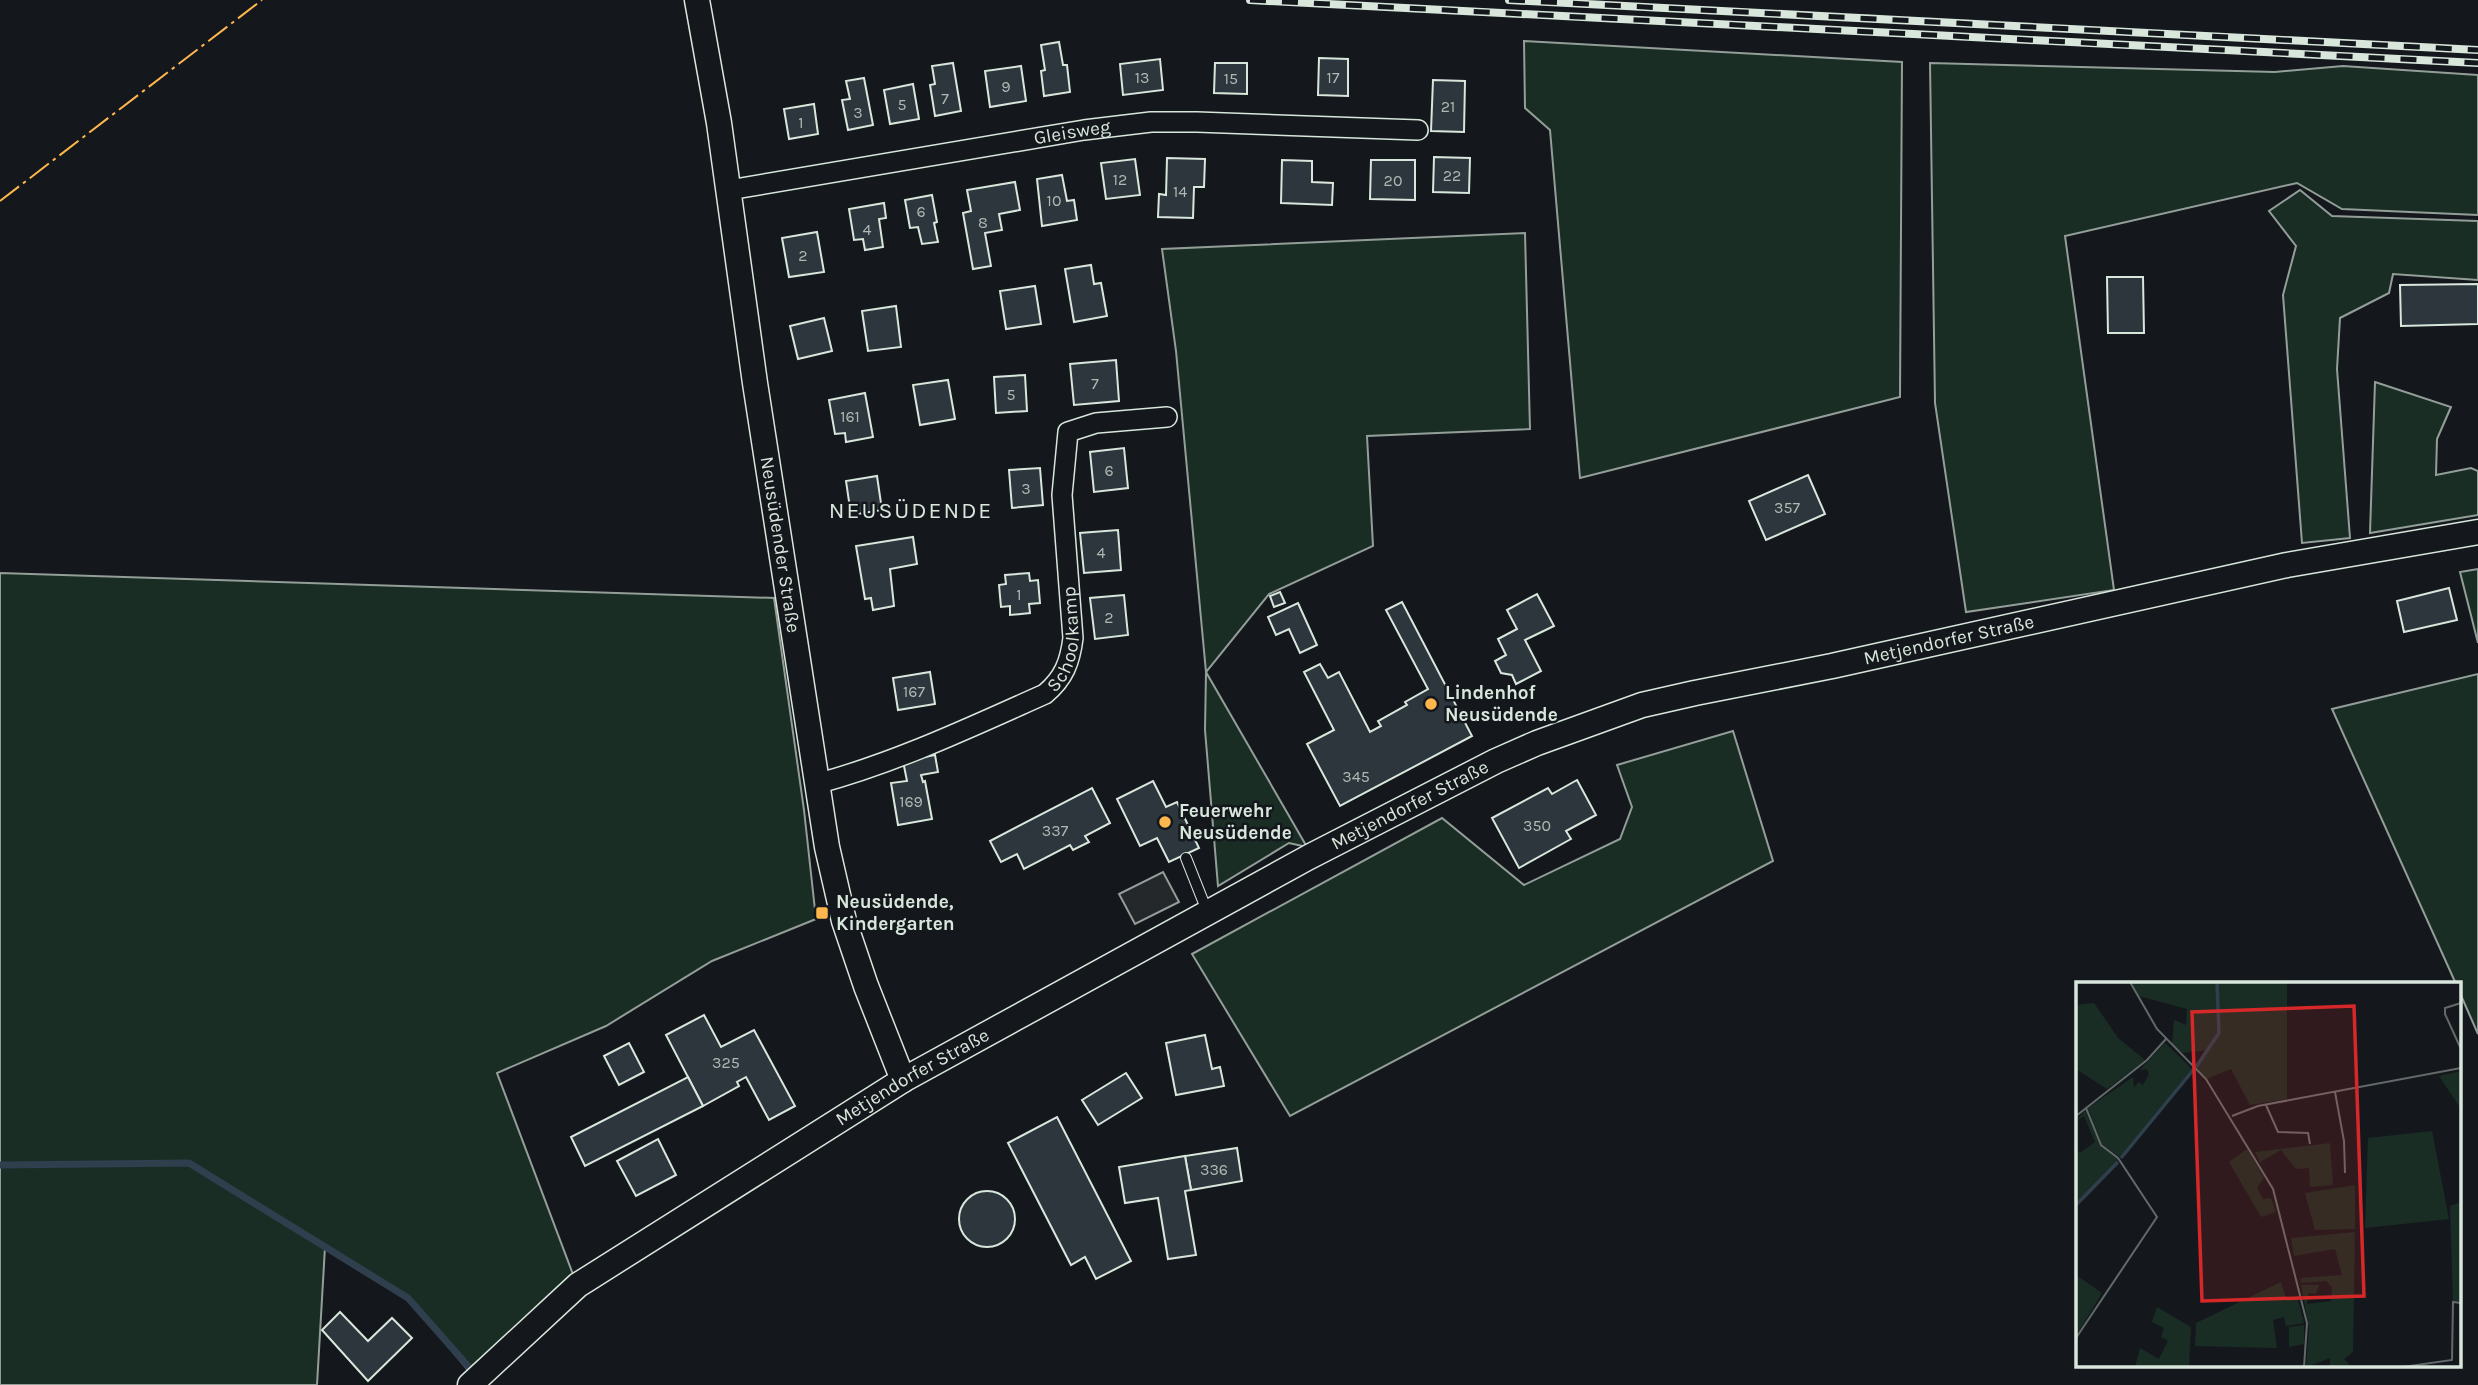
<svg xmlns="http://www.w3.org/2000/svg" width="2478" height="1385" font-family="Karla,sans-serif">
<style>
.green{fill:#1a2d24;stroke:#939e99;stroke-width:2}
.parking{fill:#24282b;stroke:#939e99;stroke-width:2}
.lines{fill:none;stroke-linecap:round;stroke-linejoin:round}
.stream{stroke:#2f3f4d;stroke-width:7}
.building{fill:#2c363c;stroke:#d8e6dc;stroke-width:2}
.service-casing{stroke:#d8e6dc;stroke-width:12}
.minor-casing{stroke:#d8e6dc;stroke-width:22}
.tertiary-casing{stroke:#d8e6dc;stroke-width:27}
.service{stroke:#14181c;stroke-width:10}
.minor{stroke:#14181c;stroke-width:19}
.tertiary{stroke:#14181c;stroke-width:24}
.rail-casing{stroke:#d8e6dc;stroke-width:8}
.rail{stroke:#14181c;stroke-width:5;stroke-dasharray:16;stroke-linecap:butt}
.power{stroke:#ffb74d;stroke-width:2;stroke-dasharray:24 5 3.5 5;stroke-linecap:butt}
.poi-dot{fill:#ffb74d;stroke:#14181c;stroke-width:2.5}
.labels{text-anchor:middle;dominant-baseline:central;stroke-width:5;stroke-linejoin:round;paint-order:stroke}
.number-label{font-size:16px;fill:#adbab4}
.street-label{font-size:19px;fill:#d8e6dc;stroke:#14181c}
.poi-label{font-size:19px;font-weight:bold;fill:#d8e6dc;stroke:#14181c;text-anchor:start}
.quarter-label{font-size:23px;letter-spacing:2px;fill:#d8e6dc;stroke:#14181c}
.inset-river{fill:none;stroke:#2f3f4d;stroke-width:3.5}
.inset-road{fill:none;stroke:#626a69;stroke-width:2}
.view{fill:#d62828;fill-opacity:0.15;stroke:#d62828;stroke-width:3.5}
.inset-edge{fill:none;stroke:#d8e6dc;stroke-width:3.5}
</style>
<rect width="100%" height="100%" fill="#14181c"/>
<g class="green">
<polygon points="1524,41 1902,62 1900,397 1580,478 1550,130 1525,108"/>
<polygon points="1930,63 2275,72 2343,66 2478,75 2478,215 2342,209 2297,183 2065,236 2114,590 1966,612 1935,403"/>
<polygon points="2300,190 2332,216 2478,221 2478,280 2393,274 2389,293 2340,318 2337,369 2350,538 2302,543 2283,295 2296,246 2269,211"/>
<polygon points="1525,233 1530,429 1367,436 1373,546 1269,594 1206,672 1307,847 1289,843 1218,886 1205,730 1206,672 1176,351 1162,249"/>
<polygon points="2375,382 2451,407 2437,439 2436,475 2471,468 2478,471 2478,515 2370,533"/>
<polygon points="2478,569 2478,643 2460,572"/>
<polygon points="0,573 774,598 804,810 816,919 712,961 606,1026 497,1073 574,1277 468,1370 408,1298 325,1247 317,1385 0,1385"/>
<polygon points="2478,674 2478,1034 2459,991 2459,984 2456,984 2332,709"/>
<polygon points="1733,731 1773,861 1290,1116 1192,954 1442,818 1524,885 1620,839 1632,807 1617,765"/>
</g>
<polygon class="parking" points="1163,872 1179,902 1135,924 1119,894"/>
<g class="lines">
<polyline class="stream" points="0,1165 189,1163 408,1298 468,1366"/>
</g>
<g class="building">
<polygon points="1059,42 1063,65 1067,65 1070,92 1044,96 1041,71 1045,70 1041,45"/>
<polygon points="1319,58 1348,59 1348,96 1318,95"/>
<polygon points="1160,59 1163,90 1123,95 1120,64"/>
<polygon points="953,63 961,111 935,116 930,85 935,84 932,66"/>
<polygon points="1215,63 1247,63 1247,94 1214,93"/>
<polygon points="1021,66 1026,101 990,107 985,71"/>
<polygon points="864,78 873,125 848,130 842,100 850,99 846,81"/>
<polygon points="1433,80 1465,81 1464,132 1431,131"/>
<polygon points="913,84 919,119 890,124 884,90"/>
<polygon points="814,104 818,134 789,139 784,109"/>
<polygon points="1434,157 1470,158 1469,193 1433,192"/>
<polygon points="1167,158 1205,159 1204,187 1194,187 1193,218 1158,217 1159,194 1166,195"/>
<polygon points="1135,159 1140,195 1106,199 1101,163"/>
<polygon points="1282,160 1312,161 1312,182 1333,183 1332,205 1281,203"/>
<polygon points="1371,160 1415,160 1415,200 1370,199"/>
<polygon points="1062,175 1067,201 1074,200 1077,220 1042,226 1037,179"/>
<polygon points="1015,182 1020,210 999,214 1002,230 985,233 991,266 973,269 963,213 971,211 967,190"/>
<polygon points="932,195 937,222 934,223 938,242 922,244 918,227 910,228 905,200"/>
<polygon points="884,203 886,218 879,219 883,247 865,250 863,239 854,240 849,209"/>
<polygon points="817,232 824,272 789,277 782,238"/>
<polygon points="1091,265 1094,284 1101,283 1107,316 1074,322 1065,269"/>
<polygon points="2107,277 2143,277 2144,333 2108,333"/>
<polygon points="2478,284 2478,324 2401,326 2400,285"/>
<polygon points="1035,286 1041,324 1006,329 1000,291"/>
<polygon points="896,306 901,347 868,351 862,311"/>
<polygon points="824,318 832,351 798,359 790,326"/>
<polygon points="1116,360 1119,401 1074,405 1070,364"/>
<polygon points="1025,375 1027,411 996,413 994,377"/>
<polygon points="948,380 955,419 920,425 913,385"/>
<polygon points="865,393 873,437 846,442 845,433 835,434 829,400"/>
<polygon points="1124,448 1128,488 1094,492 1090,452"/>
<polygon points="1040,468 1043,505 1012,508 1009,470"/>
<polygon points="1808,475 1825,514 1766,540 1749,501"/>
<polygon points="877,476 882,510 851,515 846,481"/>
<polygon points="1118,530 1121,570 1084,573 1080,533"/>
<polygon points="913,537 917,564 890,569 894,606 873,610 871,598 865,599 856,546"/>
<polygon points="1029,573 1030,581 1038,580 1040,603 1029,604 1030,613 1010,615 1010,606 1001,607 999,585 1006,584 1005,575"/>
<polygon points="2449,588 2457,620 2404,632 2397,601"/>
<polygon points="1280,592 1285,603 1274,607 1270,596"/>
<polygon points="1537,594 1554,626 1525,640 1541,671 1516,684 1512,675 1501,673 1495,661 1506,655 1498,639 1517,629 1507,610"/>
<polygon points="1124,595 1128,635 1095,639 1090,598"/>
<polygon points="1402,602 1472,736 1340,806 1307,744 1334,730 1304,672 1320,664 1328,678 1339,672 1370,732 1381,726 1378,721 1407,705 1405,702 1428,689 1386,610"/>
<polygon points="1298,603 1317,645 1300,653 1289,629 1276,635 1268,617"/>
<polygon points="930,672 935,704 898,710 893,678"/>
<polygon points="935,755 938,772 921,775 923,782 925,781 932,819 898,825 891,783 907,781 903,761"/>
<polygon points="1577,780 1596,815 1566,831 1571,839 1519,868 1492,818 1548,788 1552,794"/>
<polygon points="1153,781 1166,807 1177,802 1199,848 1169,862 1157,838 1140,846 1117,799"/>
<polygon points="1092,788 1110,823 1085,836 1089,842 1073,850 1070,845 1024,869 1017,854 1001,862 990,841"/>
<polygon points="704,1015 721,1047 754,1030 795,1106 769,1120 746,1077 737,1082 739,1086 703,1106 666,1035"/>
<polygon points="1205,1035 1212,1069 1220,1067 1224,1086 1176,1095 1166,1043"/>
<polygon points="629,1043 644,1072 619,1085 604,1056"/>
<polygon points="1126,1073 1142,1098 1098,1125 1082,1100"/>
<polygon points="688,1077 703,1106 585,1166 571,1137"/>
<polygon points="1057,1117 1131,1261 1096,1279 1085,1257 1071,1265 1008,1143"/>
<polygon points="658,1139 676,1175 636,1196 617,1161"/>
<polygon points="1237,1148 1242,1181 1191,1190 1185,1156"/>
<polygon points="1185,1156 1191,1190 1185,1191 1196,1255 1168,1259 1158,1198 1125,1203 1119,1167"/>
<circle cx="987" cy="1219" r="28"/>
<polygon points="340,1312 368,1341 392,1318 412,1338 368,1381 322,1330"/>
</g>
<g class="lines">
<g class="service-casing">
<polyline id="service" points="1186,858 1207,911"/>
</g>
<g class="minor-casing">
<g id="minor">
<path id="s1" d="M729,190L1084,130L1151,122H1197L1418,130"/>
<path id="s2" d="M816,784C895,763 971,727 1045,694C1064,678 1070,662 1073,638L1062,495L1068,432L1096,423L1167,417"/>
</g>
</g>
<g class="tertiary-casing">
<g id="tertiary">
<path id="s3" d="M697,0L719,123L755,383L827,847L844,921L866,986L903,1080"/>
<path id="s4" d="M470,1385L578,1285L903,1080L1309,857L1496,761L1537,743L1642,705L1695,693L1832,666L2287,565L2478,532"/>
</g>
</g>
<use href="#service" class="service"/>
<use href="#minor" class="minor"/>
<use href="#tertiary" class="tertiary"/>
<g class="rail-casing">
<g id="rail">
<polyline points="1250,0 2478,63"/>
<polyline points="1509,0 2478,50"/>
</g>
</g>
<use href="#rail" class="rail"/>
<polyline class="power" points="0,201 262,0"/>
</g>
<g class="poi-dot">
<circle cx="1431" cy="704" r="7"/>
<circle cx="1165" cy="822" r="7"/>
<rect x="815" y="906" width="14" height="14" rx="3.5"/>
</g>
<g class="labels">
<g class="number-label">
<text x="1142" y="77">13</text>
<text x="1333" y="77">17</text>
<text x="1231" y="78">15</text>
<text x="1006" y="86">9</text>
<text x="945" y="98">7</text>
<text x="902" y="104">5</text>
<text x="1448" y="106">21</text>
<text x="858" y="112">3</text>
<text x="801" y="122">1</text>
<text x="1452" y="175">22</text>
<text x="1120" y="179">12</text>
<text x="1393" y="180">20</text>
<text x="1180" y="191">14</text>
<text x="1054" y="200">10</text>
<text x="921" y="211">6</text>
<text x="983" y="222">8</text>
<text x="867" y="229">4</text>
<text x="803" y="255">2</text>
<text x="1095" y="383">7</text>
<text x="1011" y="394">5</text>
<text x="850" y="416">161</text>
<text x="1109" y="470">6</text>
<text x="1026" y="488">3</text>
<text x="1787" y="507">357</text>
<text x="1101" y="552">4</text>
<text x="1019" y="594">1</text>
<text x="1109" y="617">2</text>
<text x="914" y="691">167</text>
<text x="1356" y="776">345</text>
<text x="911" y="801">169</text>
<text x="1537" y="825">350</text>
<text x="1055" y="830">337</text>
<text x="726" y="1062">325</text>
<text x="1214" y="1169">336</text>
</g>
<g class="street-label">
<text stroke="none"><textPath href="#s1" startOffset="348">Gleisweg</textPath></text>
<text stroke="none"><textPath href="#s3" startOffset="551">Neusüdender Straße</textPath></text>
<text stroke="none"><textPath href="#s2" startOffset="308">Schoolkamp</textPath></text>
<text stroke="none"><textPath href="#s4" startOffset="1675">Metjendorfer Straße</textPath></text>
<text stroke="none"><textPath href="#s4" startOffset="1108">Metjendorfer Straße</textPath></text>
<text stroke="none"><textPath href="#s4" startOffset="541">Metjendorfer Straße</textPath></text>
</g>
<g class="poi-label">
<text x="1445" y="693">Lindenhof<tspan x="1445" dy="22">Neusüdende</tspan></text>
<text x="1179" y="811">Feuerwehr<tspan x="1179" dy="22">Neusüdende</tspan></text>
<text x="836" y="902">Neusüdende,<tspan x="836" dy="22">Kindergarten</tspan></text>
</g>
<g class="quarter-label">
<text x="911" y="510">NEUSÜDENDE</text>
</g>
</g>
<g transform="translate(2076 982)">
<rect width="385" height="385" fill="#14181c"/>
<path d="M55,0H211V117L174,123L155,87L131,97L120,85L133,68L107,71L96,62L98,38L110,43L111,27L63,14ZM18,21L42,56L69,78L31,107L0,87V23ZM89,61L116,87L44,175L26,162L12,126L57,95L58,105L63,100L67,103L73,92L71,87L64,88ZM385,89V127L363,94ZM9,128L24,164L42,177L39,185L0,222V167L4,171L19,160L8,134L0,139ZM356,149L373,237L289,246L292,156ZM254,161L257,203L234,205L233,186L220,187L205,168L184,180L179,170ZM171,167L188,196L181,206L187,217L195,216L200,230L185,235L153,180ZM279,203V247L239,248L229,211ZM385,220V319H377L374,224ZM279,250L277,370L268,377L274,383L254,385V376L230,385L233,346L225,303H243L240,312L233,311L231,322L255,319L256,305L250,299L225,301L224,296L266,293L259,267L218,274L215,256ZM0,293L26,311L0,354ZM205,300L210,317L221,314L228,341L210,344L208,335L197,338L201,366L119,364L120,341ZM81,325L115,345L113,385H59L64,366L83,377L92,359L85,355L88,346L76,340ZM228,343V362L213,365V345Z" fill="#1a2d24"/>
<path class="inset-river" d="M120,85L143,51L141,0M45,176L118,87M0,223L42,180"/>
<path class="inset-road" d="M54,0L81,47L130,97L197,207L231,341L228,385M385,21L369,26V32L385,67M259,110L268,159L269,191M190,123L202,150L232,151L234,162M0,134L71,78L90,57M156,134L182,124L385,86M0,356L81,235L42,176L25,163L10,126M327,385L376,378L377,320L385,321"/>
<path class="view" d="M278,24L288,314L126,319L116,30Z"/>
<rect width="385" height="385" class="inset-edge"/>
</g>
</svg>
